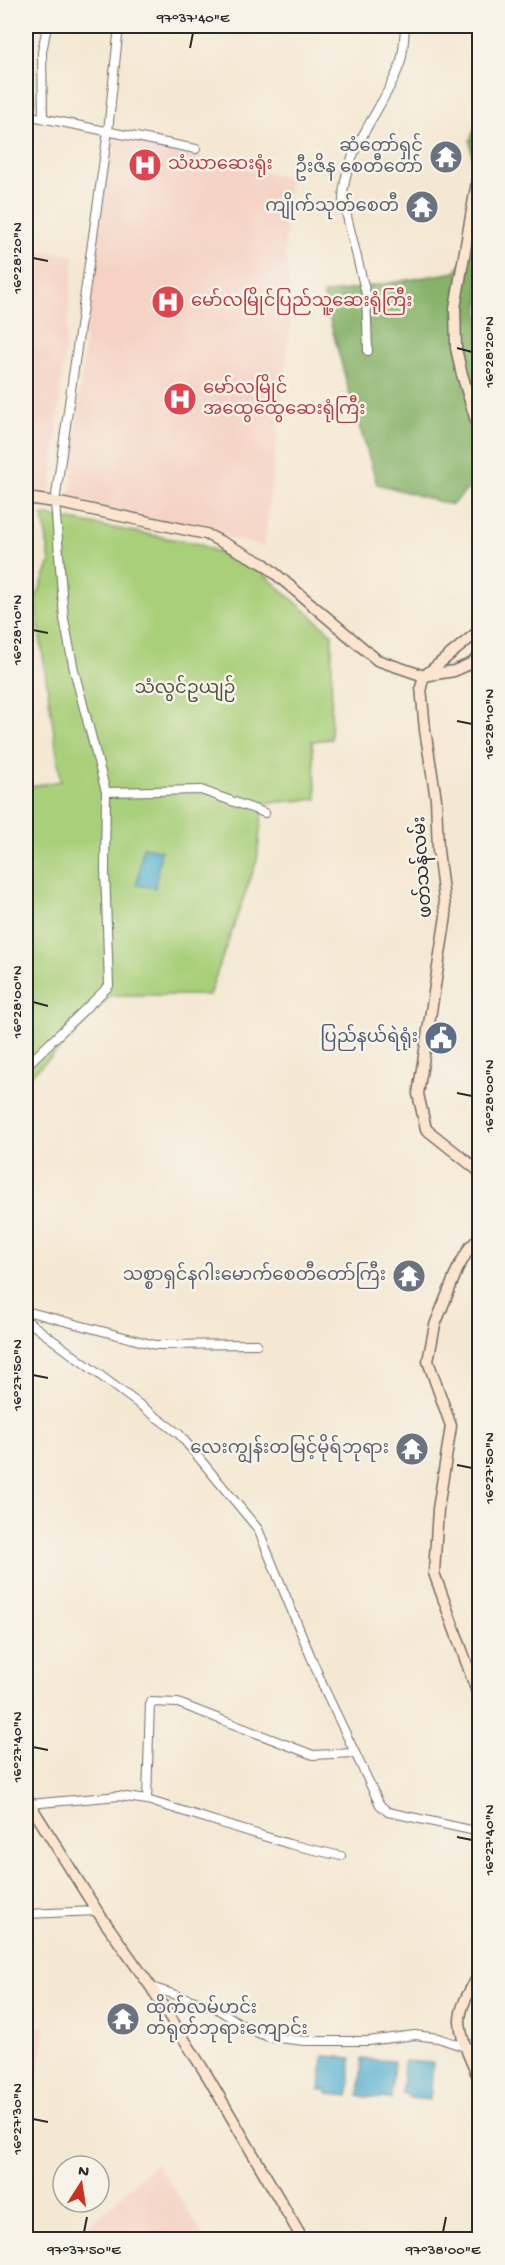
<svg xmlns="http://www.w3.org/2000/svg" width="505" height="2265" font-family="'Gochi Hand','Noto Sans Myanmar',sans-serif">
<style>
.built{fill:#f5d2c3}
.green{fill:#a8cf79;stroke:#6a7d52;stroke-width:1.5}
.forest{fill:#86b269;stroke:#586e4a;stroke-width:1.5}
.water{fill:#50aece;stroke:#3e6c7c;stroke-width:1.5}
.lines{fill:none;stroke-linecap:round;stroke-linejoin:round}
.street-casing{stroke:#716d65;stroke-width:10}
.secondary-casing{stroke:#716d65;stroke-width:13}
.street{stroke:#fff;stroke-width:8}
.secondary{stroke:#fce5cf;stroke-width:10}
.ticks{fill:none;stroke:#2b2b2b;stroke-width:2}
.labels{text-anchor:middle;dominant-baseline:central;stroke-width:5;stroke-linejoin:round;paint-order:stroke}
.worship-label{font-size:18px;fill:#5b616d;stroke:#f7f3e8;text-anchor:end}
.health-label{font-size:18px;fill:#be3a42;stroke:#f7f3e8;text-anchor:start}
.park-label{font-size:18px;fill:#4a543e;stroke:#f7f3e8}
.street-label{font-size:18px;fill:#2b2b2b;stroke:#f7f3e8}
.service-label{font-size:18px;fill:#4e5e75;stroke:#f7f3e8;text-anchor:end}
.neatline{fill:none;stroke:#2b2b2b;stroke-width:2}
.ticks-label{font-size:15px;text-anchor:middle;fill:#2b2b2b}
</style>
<rect width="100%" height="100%" fill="#f7f3e8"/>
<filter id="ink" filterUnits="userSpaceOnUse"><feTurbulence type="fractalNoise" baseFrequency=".0167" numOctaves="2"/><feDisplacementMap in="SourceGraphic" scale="12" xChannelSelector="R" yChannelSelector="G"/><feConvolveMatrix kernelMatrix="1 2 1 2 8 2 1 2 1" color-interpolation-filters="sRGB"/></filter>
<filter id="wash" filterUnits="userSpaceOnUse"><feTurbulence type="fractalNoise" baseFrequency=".008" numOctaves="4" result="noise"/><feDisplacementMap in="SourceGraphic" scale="24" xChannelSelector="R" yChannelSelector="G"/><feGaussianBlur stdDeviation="1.35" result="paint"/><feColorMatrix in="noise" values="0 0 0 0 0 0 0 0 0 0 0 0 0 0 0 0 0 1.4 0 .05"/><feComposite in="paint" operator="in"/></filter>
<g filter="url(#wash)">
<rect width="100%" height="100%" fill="#f4e8d2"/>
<g class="built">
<polygon points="110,137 289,178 285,246 292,312 264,547 70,498 88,303"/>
<polygon points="26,251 74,255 51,493 26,489"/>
<polygon points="26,2027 46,2027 26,2149"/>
<polygon points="156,2162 206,2239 74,2239 85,2230"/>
</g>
<polygon class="green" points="43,515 199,544 260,571 332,634 331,739 312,741 317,799 263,803 257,860 209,995 111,995 60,1049 26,1079 26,787 61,781 35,601 50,562"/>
<g class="forest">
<polygon points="479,118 479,201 470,140"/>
<polygon points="479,241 479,478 452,505 377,484 351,399 323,294 455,272"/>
</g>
<g class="water">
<polygon points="143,847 161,850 155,888 137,885"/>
<polygon points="323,2056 351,2058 349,2096 327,2094 327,2090 320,2090"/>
<polygon points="362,2059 394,2061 391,2099 359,2096"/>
<polygon points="404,2061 433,2063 430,2100 409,2098 409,2095 402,2094"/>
</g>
</g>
<g filter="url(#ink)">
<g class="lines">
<g class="street-casing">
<g id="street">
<polyline points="26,115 196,149"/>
<polyline points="43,118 42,52 47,26"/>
<path d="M368,351L366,294L343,200C343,151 382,111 399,67C404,55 404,39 405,26"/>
<polyline points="479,747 480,747"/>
<polyline points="106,792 201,790 265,813"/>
<polyline points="26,1066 109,986 105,869 106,792 74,670 64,619 55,502 108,131 119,26"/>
<polyline points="26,1311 155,1345 257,1344"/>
<polyline points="26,1320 179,1434 258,1529 323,1686 380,1805 388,1812 480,1832"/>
<polyline points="147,1800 150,1702 178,1703 313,1755 354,1753"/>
<polyline points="29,1804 119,1796 147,1800 289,1844 341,1856"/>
<polyline points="26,1914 97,1911"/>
<polyline points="151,1987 214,2007 250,2030 269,2037 305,2041 368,2041 415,2035 438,2038 480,2052"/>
</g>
</g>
<g class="secondary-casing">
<g id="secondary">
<polyline points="480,164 455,308 456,348 461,371 480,434"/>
<polyline points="26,498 55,502 206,534 264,564 377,660 424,676 454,671 472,663 480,655"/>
<polyline points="480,630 424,676 421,687 425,730 436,799 438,850 446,916 418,1094 426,1129 480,1172"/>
<polyline points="480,1232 478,1239 470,1247 458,1268 435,1325 428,1361 451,1426 438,1509 434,1573 480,1700"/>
<polyline points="26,1798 97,1911 151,1987 208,2077 303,2240"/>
<path d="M480,1973C472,1987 460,2005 460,2021C461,2042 472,2063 480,2081"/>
</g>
</g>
<use href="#street" class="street"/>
<use href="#secondary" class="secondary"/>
</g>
</g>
<path class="ticks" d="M190,48L193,33M33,258L48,261M457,348L472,352M33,630L48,633M457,721L472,724M33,1002L48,1006M457,1093L472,1096M33,1375L48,1378M457,1465L472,1468M33,1747L48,1750M457,1837L472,1840M33,2119L48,2122M84,2232L87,2217M443,2232L446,2217"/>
<defs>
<g id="temple-disc" transform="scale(1.725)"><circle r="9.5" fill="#6b7280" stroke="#f7f3e8"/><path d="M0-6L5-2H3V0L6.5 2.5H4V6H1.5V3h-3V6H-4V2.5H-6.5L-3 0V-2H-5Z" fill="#fff"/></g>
<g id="hospital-disc" transform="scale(1.725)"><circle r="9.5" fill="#e0444e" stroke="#f7f3e8"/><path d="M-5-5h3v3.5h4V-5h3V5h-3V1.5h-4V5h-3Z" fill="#fff"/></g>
<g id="civic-disc" transform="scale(1.725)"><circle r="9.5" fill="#5c6f8a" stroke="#f7f3e8"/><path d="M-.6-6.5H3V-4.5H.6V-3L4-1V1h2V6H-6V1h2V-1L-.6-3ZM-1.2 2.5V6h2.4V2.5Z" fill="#fff"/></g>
</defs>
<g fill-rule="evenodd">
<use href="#temple-disc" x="446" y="157"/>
<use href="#hospital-disc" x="145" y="165"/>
<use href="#temple-disc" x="422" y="207"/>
<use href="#hospital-disc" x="168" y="302"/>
<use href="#hospital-disc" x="180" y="399"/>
<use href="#civic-disc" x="441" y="1038"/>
<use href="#temple-disc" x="409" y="1276"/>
<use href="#temple-disc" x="412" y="1449"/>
<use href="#temple-disc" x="123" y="2019"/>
</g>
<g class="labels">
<g class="worship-label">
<text x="423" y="147">ဆံတော်ရှင်<tspan x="423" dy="21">ဦးဇိန စေတီတော်</tspan></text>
<text x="399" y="207">ကျိုက်သုတ်စေတီ</text>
<text x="386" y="1276">သစ္စာရှင်နဂါးမောက်စေတီတော်ကြီး</text>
<text x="389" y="1449">လေးကျွန်းတမြင့်မိုရ်ဘုရား</text>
<text x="146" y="2009" text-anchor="start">ထိုက်လမ်ဟင်း<tspan x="146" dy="21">တရုတ်ဘုရားကျောင်း</tspan></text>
</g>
<g class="health-label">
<text x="168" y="165">သံဃာဆေးရုံး</text>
<text x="191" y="302">မော်လမြိုင်ပြည်သူ့ဆေးရုံကြီး</text>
<text x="203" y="389">မော်လမြိုင်<tspan x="203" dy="21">အထွေထွေဆေးရုံကြီး</tspan></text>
</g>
<g class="park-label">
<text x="185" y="689">သံလွင်ဥယျဉ်</text>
</g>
<g class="street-label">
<text transform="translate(424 867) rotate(-94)">ဖတ်သန်လမ်း</text>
</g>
<g class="service-label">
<text x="418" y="1038">ပြည်နယ်ရဲရုံး</text>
</g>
</g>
<rect width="505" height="2265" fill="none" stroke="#f7f3e8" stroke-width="66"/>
<g transform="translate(81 2184) rotate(12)"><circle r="28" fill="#f7f3e8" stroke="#a5a39c" stroke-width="1.5"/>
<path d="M0-4.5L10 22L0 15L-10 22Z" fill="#c8321e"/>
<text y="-9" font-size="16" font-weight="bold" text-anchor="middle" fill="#2b2b2b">N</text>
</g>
<rect x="33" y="33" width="439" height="2199" class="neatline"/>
<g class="ticks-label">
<text x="193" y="22">97°37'40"E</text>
<text transform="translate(16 258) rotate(-90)" y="5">16°28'20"N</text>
<text transform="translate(488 352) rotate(-90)" y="5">16°28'20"N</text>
<text transform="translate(16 630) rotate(-90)" y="5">16°28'10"N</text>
<text transform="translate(488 724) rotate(-90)" y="5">16°28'10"N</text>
<text transform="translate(16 1002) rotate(-90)" y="5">16°28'00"N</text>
<text transform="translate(488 1096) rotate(-90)" y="5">16°28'00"N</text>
<text transform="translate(16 1375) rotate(-90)" y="5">16°27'50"N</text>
<text transform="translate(488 1468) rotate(-90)" y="5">16°27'50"N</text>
<text transform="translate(16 1747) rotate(-90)" y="5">16°27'40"N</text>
<text transform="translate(488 1840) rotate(-90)" y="5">16°27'40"N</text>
<text transform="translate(16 2119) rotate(-90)" y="5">16°27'30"N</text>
<text x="84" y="2254">97°37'50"E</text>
<text x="443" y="2254">97°38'00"E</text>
</g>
</svg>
